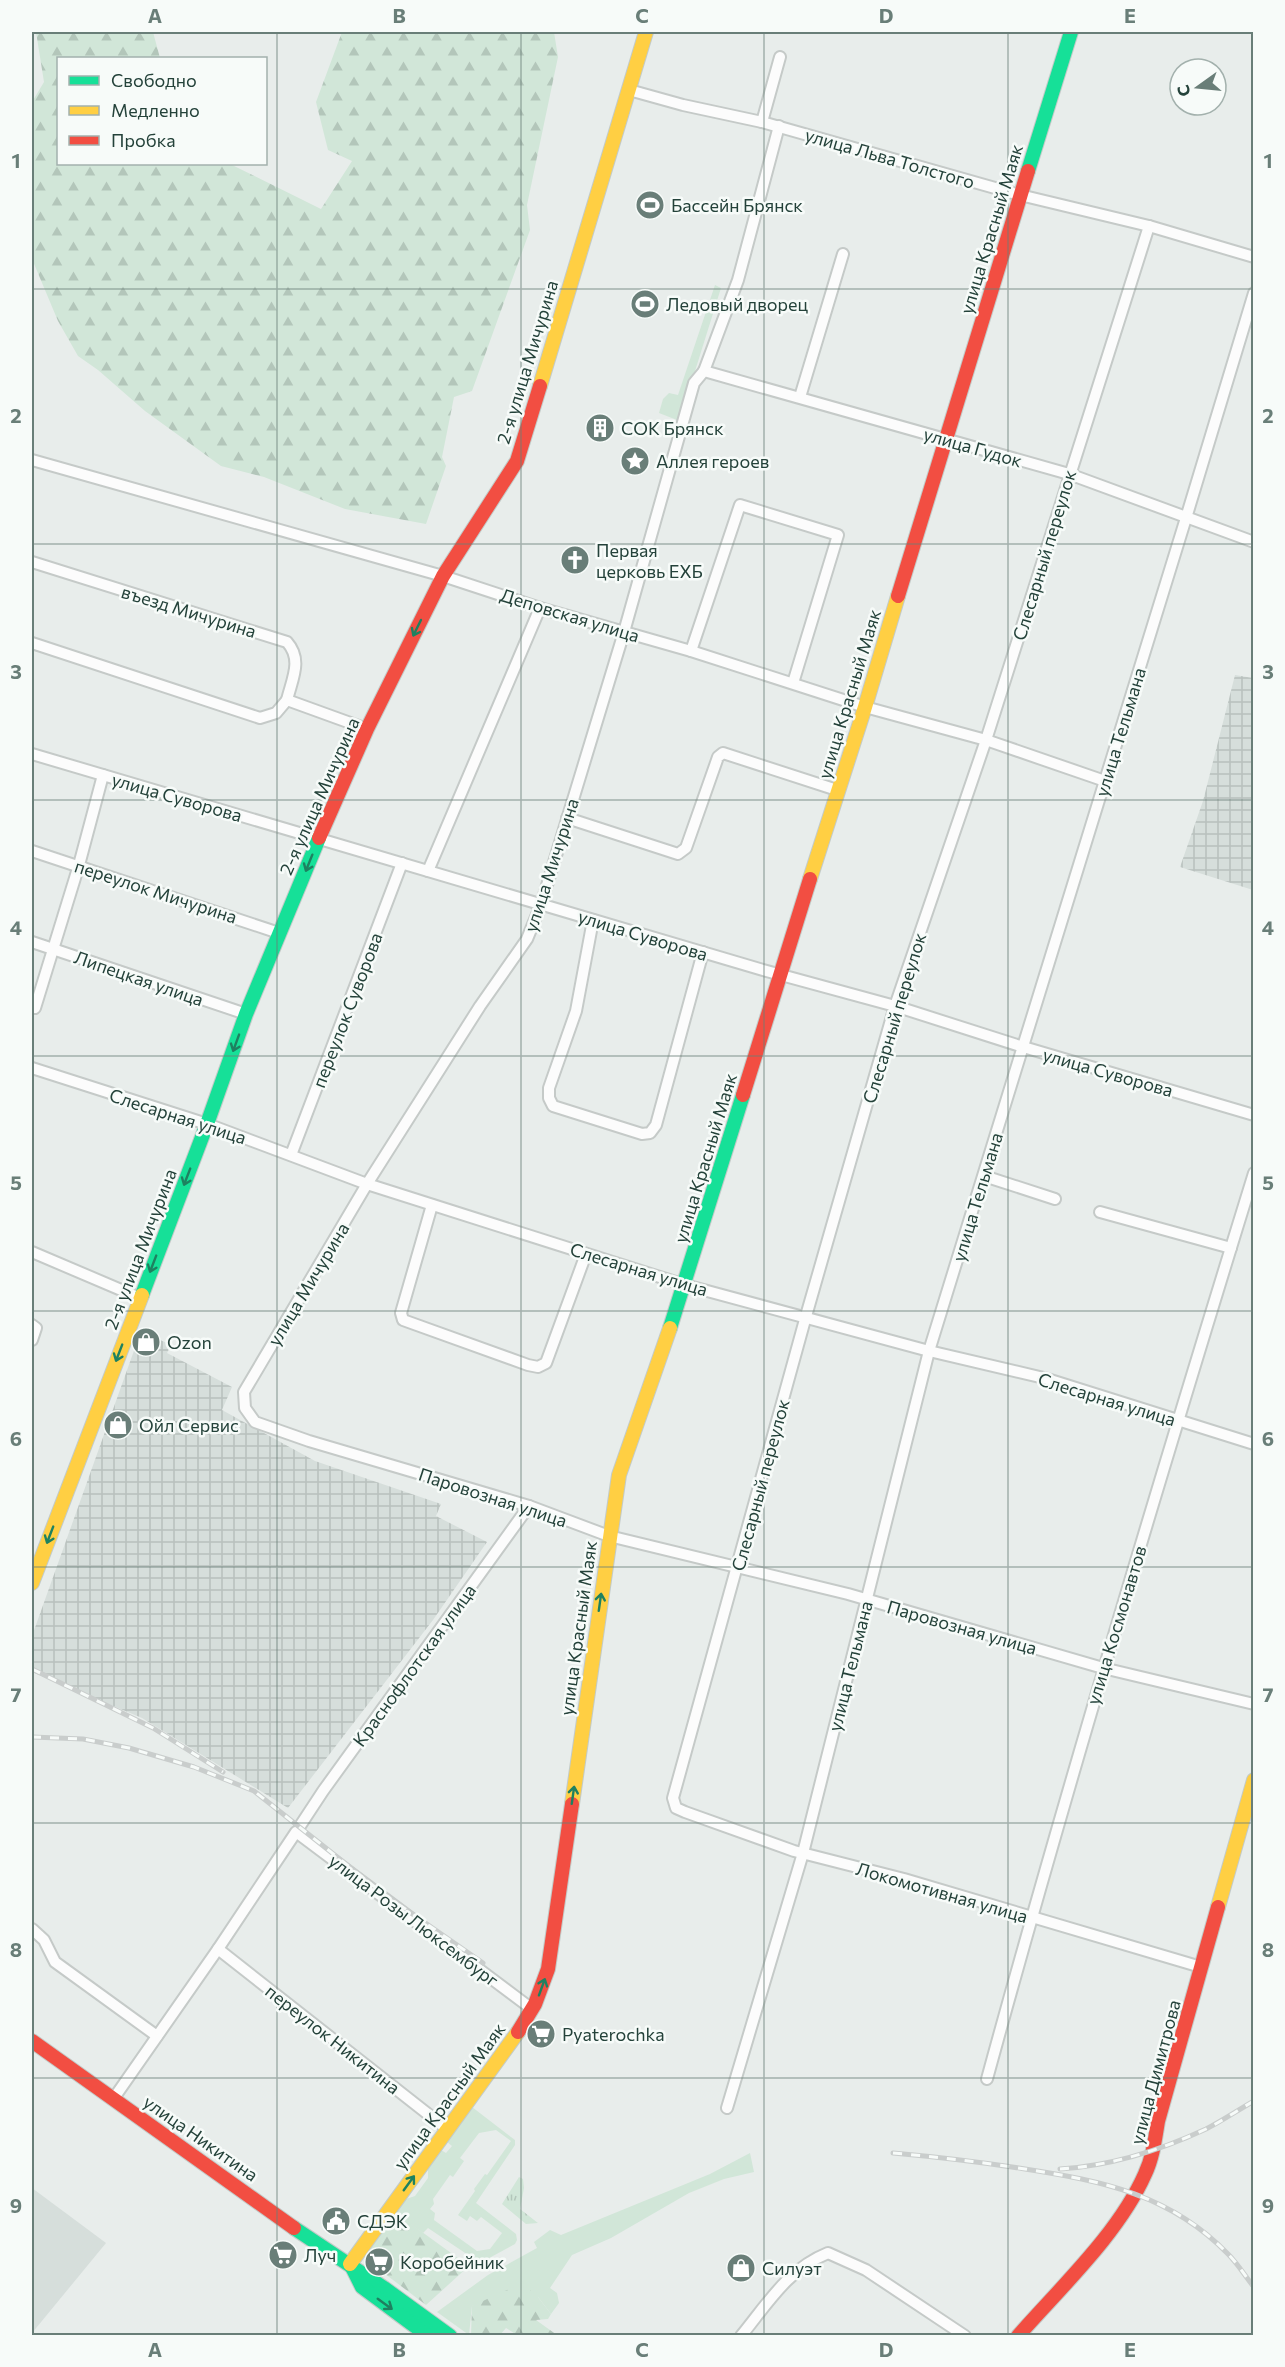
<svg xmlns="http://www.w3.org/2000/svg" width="1285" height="2367" font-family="Commissioner,sans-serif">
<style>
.built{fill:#d6dedb}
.industrial{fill:url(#industrial-grid)}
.grass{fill:#d1e6d8;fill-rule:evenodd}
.forest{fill:url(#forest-firs)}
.park{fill:url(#park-tufts)}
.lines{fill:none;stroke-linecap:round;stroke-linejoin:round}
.street-casing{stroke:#c5cac8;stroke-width:14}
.fast-casing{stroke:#c3cbc8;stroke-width:16}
.slow-casing{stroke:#c3cbc8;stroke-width:16}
.jam-casing{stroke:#c3cbc8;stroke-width:16}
.street{stroke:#fcfcfc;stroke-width:10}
.fast{stroke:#16e098;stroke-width:14}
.slow{stroke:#ffcf43;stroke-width:14}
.jam{stroke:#f24e42;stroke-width:14}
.rail-casing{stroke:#c9cdcc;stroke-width:5}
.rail{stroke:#f7fbf9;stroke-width:3;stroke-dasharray:9;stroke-linecap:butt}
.oneway{stroke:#1e8160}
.grid{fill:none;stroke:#697e78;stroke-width:1.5;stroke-opacity:0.55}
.labels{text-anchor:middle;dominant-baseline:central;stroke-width:5;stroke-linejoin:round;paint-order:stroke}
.street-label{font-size:18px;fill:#24423a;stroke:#f7fbf9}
.poi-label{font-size:18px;fill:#24423a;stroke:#f7fbf9;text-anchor:start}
.neatline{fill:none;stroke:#697e78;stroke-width:2}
.grid-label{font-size:20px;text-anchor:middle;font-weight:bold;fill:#697e78}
</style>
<defs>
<pattern id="industrial-grid" width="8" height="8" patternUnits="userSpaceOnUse" patternTransform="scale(1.5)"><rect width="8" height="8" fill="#d6dedb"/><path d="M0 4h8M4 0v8" fill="none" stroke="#b8c0bd"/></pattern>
<pattern id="forest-firs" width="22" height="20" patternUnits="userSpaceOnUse" patternTransform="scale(1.5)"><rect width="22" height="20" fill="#d1e6d8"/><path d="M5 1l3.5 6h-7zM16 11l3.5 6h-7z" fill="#b3c6ba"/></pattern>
<pattern id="park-tufts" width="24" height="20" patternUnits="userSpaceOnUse" patternTransform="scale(1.5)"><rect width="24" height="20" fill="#d1e6d8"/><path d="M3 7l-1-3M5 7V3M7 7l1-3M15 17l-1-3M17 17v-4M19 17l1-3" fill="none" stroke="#b3c6ba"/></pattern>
</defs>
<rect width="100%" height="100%" fill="#e8edeb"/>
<polygon class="built" points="32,2188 106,2243 32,2333"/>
<g class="industrial">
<polygon points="1235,675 1253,678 1253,890 1180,867 1203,801"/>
<polygon points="141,1331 171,1345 167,1353 232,1387 222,1410 315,1461 441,1504 436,1516 487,1542 433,1620 288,1808 142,1718 32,1672 32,1636"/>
</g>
<g class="grass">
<polygon points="715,285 721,288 680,419 677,420 659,413 663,399 669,393 678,395"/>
<path d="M472,2107L515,2140V2145L476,2203L516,2234L517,2240L515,2244L480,2263L428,2228L423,2233L400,2217L368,2261L367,2254L406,2199L415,2196L428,2178V2169L441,2150L446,2153L452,2146L447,2142ZM496,2130L511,2141L487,2175L485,2174L474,2189L475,2191L458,2215L467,2221L470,2216L477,2221L481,2217L502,2233L490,2249L477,2251L434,2220L435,2213L430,2209L434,2204L433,2199L450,2175L453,2177L464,2161L460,2158L479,2133Z"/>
<polygon points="750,2153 754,2172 724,2179 689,2193 611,2238 572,2255 550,2288 557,2293 559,2303 551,2314 538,2297 472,2306 469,2335 437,2312 488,2275 537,2248 534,2242 550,2230 561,2235 710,2174"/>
</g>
<g class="forest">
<polygon points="36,32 153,32 160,58 58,58 58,164 230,164 321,209 352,161 328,150 316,102 342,32 554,32 558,57 527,205 530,230 472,391 454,397 442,457 446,466 426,524 345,509 264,477 221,466 145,411 98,370 78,356 58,321 32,259 32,102 44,82"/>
<polygon points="400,2216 469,2266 426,2305 368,2261"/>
<polygon points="522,2283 538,2297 551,2314 548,2319 536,2320 557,2335 517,2335 506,2328 500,2335 471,2335 472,2306"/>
</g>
<polygon class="park" points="519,2177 523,2179 524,2188 520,2209 538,2223 526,2224 502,2204"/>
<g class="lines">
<g class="street-casing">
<g id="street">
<polyline points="629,90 683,105 762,122 1020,195 1149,226 1254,257"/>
<polyline points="762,122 780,57"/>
<polyline points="1149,226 986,740 895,1006 806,1316 673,1798 676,1808 685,1812 794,1851 904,1879 1201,1967"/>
<polyline points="704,371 738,280 779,126"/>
<polyline points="800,397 843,254"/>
<polyline points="32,460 443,576 540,608 691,651 865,707 986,740 1105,781"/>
<polyline points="1254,542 1069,474 704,371 694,383 624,632 541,905 527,939 480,1006 367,1184 244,1392 245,1408 255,1422 309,1441 529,1506 609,1536 848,1594 1103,1668 1254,1704"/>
<path d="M32,562L287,642C303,660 292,679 287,700"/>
<polyline points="32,643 260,718 276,713 287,700 367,729"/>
<polyline points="691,651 740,505 838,535 793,683"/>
<polyline points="32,754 763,970 895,1006 1020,1046 1254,1115"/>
<polyline points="567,818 678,854 686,848 718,757 723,753 837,790"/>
<polyline points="32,851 279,933"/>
<polyline points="428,871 540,608"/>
<polyline points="593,920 576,1011 549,1088 549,1098 553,1106 642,1134 650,1133 656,1125 703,952"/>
<polyline points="32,942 246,1014"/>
<polyline points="35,1008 79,865 103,775"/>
<polyline points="32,1068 207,1124 367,1184 685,1285 929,1351 1044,1378 1254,1444"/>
<polyline points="291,1155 402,863"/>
<polyline points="984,1176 1055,1199"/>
<polyline points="432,1205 401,1313 403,1320 528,1365 538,1367 546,1363 586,1254"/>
<polyline points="1100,1212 1231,1248"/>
<polyline points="32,1252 140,1298"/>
<polyline points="32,1325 36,1328 32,1340"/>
<polyline points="300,1826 323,1791 529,1506"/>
<polyline points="32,1929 44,1940 55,1962 157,2036"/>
<polyline points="218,1949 447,2129"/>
<path d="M987,2079C1070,1775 1161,1474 1254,1173"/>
<polyline points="114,2098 218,1949 296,1832 532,2009"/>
<polyline points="727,2108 803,1853 929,1351 1186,518 1254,293"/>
<path d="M741,2336C768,2303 788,2269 828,2253L866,2270L965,2336"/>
</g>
</g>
<g class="fast-casing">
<g id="fast">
<polyline points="1028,171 1071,32"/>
<polyline points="142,1295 207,1124 246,1014 319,838"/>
<polyline points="670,1328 743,1095"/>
<polyline points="294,2228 384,2288 450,2336"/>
<polyline points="351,2265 362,2287 428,2336"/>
</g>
</g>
<g class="slow-casing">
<g id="slow">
<polyline points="540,386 646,32"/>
<polyline points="810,879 865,707 898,596"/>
<polyline points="32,1583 142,1295"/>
<polyline points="572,1804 619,1475 670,1328"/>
<polyline points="1218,1907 1254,1780"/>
<polyline points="350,2264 518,2032"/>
</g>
</g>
<g class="jam-casing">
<g id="jam">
<polyline points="898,596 1028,171"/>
<polyline points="319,838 367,729 443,576 517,461 540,386"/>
<polyline points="743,1095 810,879"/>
<polyline points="518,2032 535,2004 548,1969 572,1804"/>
<polyline points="32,2041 294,2228"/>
<path d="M1018,2336C1061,2287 1119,2233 1145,2174C1153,2157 1155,2139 1158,2121L1218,1907"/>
</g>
</g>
<use href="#street" class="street"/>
<use href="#fast" class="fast"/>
<use href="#slow" class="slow"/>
<use href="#jam" class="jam"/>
<g class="rail-casing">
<g id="rail">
<polyline points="32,1669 153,1728 223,1772"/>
<polyline points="32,1737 83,1739 129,1748 194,1767 254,1791 385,1895 483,1963"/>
<path d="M893,2153C938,2157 981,2162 1025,2169C1103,2181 1171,2195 1228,2254C1238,2264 1245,2276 1254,2287"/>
<path d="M1060,2169C1110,2166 1161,2150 1206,2129C1222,2121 1238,2110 1254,2101"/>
</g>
</g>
<use href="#rail" class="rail"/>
</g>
<defs><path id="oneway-shaft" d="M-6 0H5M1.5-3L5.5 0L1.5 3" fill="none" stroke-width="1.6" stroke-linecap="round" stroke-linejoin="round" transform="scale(1.5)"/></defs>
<g class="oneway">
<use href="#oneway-shaft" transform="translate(417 628) rotate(116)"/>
<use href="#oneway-shaft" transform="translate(309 863) rotate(112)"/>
<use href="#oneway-shaft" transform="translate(236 1043) rotate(110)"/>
<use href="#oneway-shaft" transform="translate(187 1177) rotate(111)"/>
<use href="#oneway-shaft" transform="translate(153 1264) rotate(111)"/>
<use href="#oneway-shaft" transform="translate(119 1353) rotate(111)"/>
<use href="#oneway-shaft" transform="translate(50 1535) rotate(111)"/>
<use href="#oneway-shaft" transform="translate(600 1602) rotate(-82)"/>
<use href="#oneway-shaft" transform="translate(573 1795) rotate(-82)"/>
<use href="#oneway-shaft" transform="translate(542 1987) rotate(-70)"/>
<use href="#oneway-shaft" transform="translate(409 2183) rotate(-54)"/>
<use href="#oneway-shaft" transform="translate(385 2304) rotate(36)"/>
</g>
<path class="grid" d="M277,32V2336M521,32V2336M764,32V2336M1008,32V2336M32,289H1254M32,544H1254M32,800H1254M32,1056H1254M32,1311H1254M32,1567H1254M32,1823H1254M32,2078H1254"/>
<defs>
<g id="stadium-disc" transform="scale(1.5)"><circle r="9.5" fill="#697e78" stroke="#f7fbf9"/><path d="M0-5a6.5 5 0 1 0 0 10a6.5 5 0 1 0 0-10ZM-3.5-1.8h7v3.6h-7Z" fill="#fff"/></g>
<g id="building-disc" transform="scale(1.5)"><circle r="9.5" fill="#697e78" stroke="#f7fbf9"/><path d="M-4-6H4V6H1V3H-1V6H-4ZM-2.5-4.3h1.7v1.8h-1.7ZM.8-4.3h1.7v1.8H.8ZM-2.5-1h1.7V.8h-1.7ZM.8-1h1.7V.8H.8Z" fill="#fff"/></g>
<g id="sight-disc" transform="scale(1.5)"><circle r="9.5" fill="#697e78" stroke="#f7fbf9"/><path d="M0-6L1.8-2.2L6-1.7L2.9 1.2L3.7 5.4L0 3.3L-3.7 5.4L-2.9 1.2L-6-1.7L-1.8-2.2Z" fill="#fff"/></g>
<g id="church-disc" transform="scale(1.5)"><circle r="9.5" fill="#697e78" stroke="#f7fbf9"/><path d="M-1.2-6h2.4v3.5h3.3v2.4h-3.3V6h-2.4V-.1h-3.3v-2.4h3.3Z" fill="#fff"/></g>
<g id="shop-disc" transform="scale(1.5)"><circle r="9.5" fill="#697e78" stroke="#f7fbf9"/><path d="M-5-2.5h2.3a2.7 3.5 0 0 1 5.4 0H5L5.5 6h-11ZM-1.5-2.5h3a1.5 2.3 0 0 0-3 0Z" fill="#fff"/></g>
<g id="supermarket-disc" transform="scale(1.5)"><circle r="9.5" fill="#697e78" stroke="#f7fbf9"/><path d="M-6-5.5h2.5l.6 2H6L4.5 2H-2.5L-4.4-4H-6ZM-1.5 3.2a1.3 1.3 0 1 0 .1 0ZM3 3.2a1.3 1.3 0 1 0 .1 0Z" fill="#fff"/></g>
<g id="civic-disc" transform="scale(1.5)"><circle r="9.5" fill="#697e78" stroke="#f7fbf9"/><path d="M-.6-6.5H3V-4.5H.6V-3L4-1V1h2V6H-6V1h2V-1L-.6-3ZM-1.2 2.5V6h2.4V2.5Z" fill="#fff"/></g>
</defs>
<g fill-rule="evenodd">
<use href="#stadium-disc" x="650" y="205"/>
<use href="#stadium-disc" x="645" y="304"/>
<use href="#building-disc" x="600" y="428"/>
<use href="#sight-disc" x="635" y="461"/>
<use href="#church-disc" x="575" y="560"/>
<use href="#shop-disc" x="146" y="1342"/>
<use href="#shop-disc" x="118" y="1425"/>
<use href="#supermarket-disc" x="541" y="2034"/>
<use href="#civic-disc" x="336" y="2221"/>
<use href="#supermarket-disc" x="283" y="2255"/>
<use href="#supermarket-disc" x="379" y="2262"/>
<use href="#shop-disc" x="741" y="2268"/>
</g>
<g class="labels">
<g class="street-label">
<text transform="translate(890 158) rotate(16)">улица Льва Толстого</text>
<text transform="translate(991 229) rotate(-73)">улица Красный Маяк</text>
<text transform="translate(527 362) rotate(-73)">2-я улица Мичурина</text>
<text transform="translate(973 447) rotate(16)">улица Гудок</text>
<text transform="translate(1044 555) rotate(-73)">Слесарный переулок</text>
<text transform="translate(189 611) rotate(17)">въезд Мичурина</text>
<text transform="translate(570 615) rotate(17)">Деповская улица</text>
<text transform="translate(849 694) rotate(-73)">улица Красный Маяк</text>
<text transform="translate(1120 732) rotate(-73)">улица Тельмана</text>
<text transform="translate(319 796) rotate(-66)">2-я улица Мичурина</text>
<text transform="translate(177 797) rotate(16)">улица Суворова</text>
<text transform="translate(551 865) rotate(-72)">улица Мичурина</text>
<text transform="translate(156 891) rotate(18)">переулок Мичурина</text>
<text transform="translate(643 935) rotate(17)">улица Суворова</text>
<text transform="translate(139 978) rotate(19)">Липецкая улица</text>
<text transform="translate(347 1010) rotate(-69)">переулок Суворова</text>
<text transform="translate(894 1018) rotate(-73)">Слесарный переулок</text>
<text transform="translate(1108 1072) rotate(16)">улица Суворова</text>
<text transform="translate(178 1116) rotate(18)">Слесарная улица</text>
<text transform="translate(705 1158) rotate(-73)">улица Красный Маяк</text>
<text transform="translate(977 1197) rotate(-73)">улица Тельмана</text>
<text transform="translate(140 1249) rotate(-69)">2-я улица Мичурина</text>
<text transform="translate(639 1269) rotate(17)">Слесарная улица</text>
<text transform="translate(308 1284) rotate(-59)">улица Мичурина</text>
<text transform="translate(1107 1399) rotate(17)">Слесарная улица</text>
<text transform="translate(760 1485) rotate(-75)">Слесарный переулок</text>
<text transform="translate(493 1497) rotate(18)">Паровозная улица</text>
<text transform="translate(1116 1625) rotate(-73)">улица Космонавтов</text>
<text transform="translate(962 1627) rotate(16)">Паровозная улица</text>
<text transform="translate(578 1628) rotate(-82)">улица Красный Маяк</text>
<text transform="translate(414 1665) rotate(-54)">Краснофлотская улица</text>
<text transform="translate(850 1666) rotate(-76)">улица Тельмана</text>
<text transform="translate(942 1892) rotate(16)">Локомотивная улица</text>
<text transform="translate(414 1920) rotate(37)">улица Розы Люксембург</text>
<text transform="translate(333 2039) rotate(38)">переулок Никитина</text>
<text transform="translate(1155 2072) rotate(-75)">улица Димитрова</text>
<text transform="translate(449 2096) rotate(-54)">улица Красный Маяк</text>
<text transform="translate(201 2138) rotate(35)">улица Никитина</text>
</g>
<g class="poi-label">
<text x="671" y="205">Бассейн Брянск</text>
<text x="666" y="304">Ледовый дворец</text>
<text x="621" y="428">СОК Брянск</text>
<text x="656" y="461">Аллея героев</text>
<text x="596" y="550">Первая<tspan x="596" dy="21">церковь ЕХБ</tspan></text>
<text x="167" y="1342">Ozon</text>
<text x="139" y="1425">Ойл Сервис</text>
<text x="562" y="2034">Pyaterochka</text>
<text x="357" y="2221">СДЭК</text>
<text x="304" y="2255">Луч</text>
<text x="400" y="2262">Коробейник</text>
<text x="762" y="2268">Силуэт</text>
</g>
</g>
<rect width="1285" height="2367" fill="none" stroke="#f7fbf9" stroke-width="66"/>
<rect x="57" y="57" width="210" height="108" fill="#f7fbf9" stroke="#a3b1ad" stroke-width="1.5"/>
<rect x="69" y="76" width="30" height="9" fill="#16e098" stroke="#a3b1ad" stroke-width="1.5"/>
<text x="111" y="87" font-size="18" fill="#24423a">Свободно</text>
<rect x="69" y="106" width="30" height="9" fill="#ffcf43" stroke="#a3b1ad" stroke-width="1.5"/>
<text x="111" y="117" font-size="18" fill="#24423a">Медленно</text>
<rect x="69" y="136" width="30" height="9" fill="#f24e42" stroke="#a3b1ad" stroke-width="1.5"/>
<text x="111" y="147" font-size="18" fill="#24423a">Пробка</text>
<g transform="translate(1198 87) rotate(255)"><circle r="28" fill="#f7fbf9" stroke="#a3b1ad" stroke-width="1.5"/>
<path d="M0-4.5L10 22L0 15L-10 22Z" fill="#697e78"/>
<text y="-9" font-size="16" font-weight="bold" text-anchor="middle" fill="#24423a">С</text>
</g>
<rect x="33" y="33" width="1219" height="2301" class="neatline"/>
<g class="grid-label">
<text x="155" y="23">A</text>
<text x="399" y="23">B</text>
<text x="642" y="23">C</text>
<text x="886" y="23">D</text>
<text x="1130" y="23">E</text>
<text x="16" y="168">1</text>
<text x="1268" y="168">1</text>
<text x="16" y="423">2</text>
<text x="1268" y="423">2</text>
<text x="16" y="679">3</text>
<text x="1268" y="679">3</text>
<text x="16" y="935">4</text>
<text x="1268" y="935">4</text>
<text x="16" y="1190">5</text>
<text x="1268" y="1190">5</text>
<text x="16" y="1446">6</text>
<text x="1268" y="1446">6</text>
<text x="16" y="1702">7</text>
<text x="1268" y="1702">7</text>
<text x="16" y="1957">8</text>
<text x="1268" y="1957">8</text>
<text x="16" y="2213">9</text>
<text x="1268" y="2213">9</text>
<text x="155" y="2357">A</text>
<text x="399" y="2357">B</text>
<text x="642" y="2357">C</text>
<text x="886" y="2357">D</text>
<text x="1130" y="2357">E</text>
</g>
</svg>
